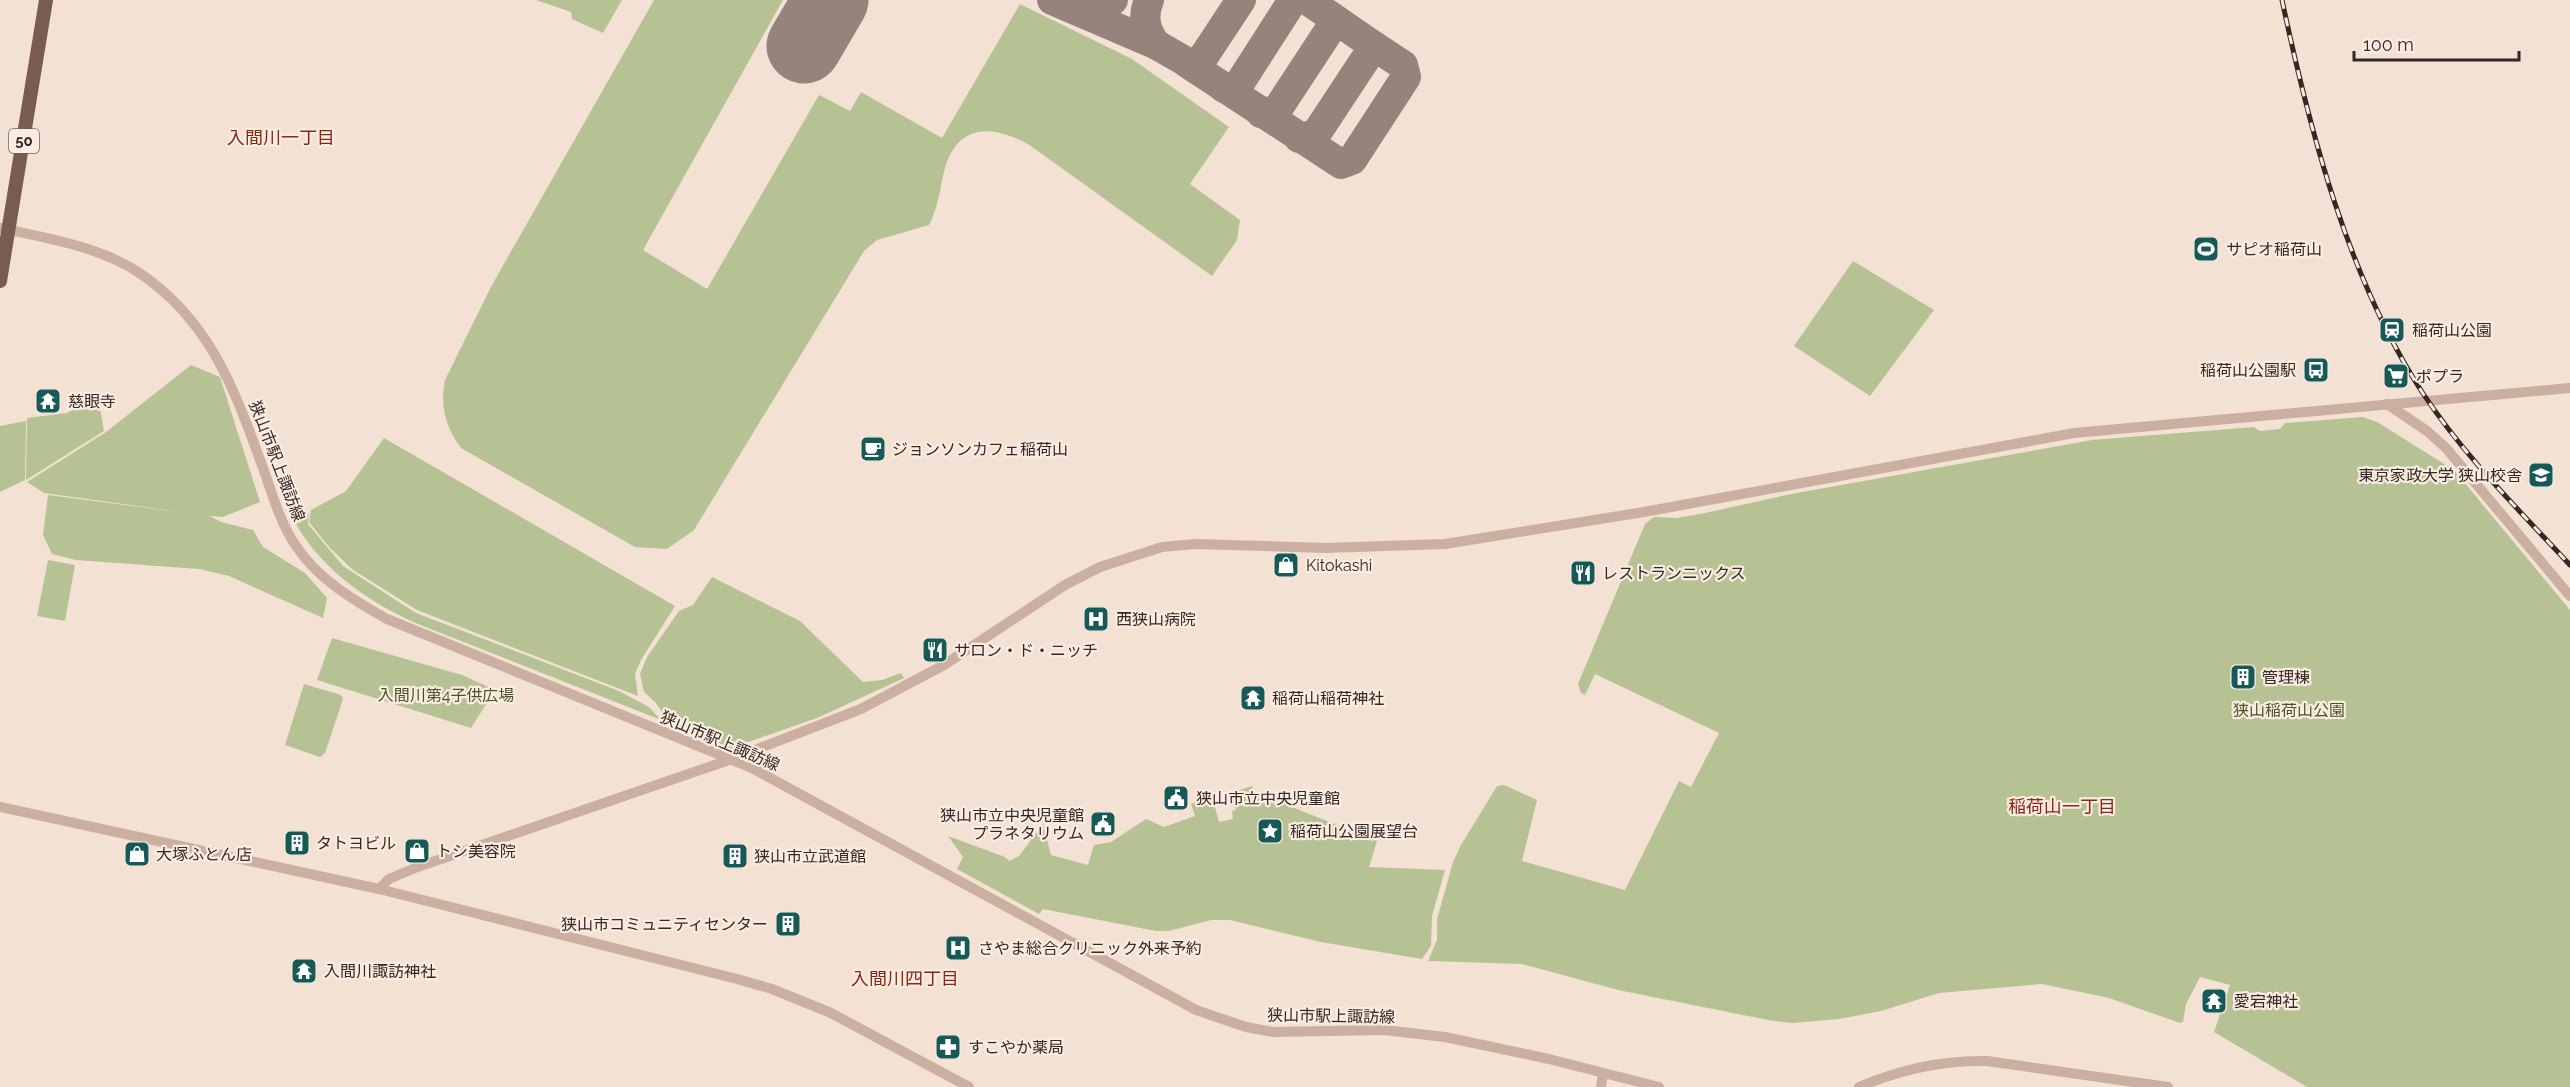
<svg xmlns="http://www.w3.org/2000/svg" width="2570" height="1087" font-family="Raleway,'Noto Sans JP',sans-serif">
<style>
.green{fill:#b7c294}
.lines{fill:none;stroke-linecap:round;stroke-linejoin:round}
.taxiway{stroke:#94847c;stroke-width:30}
.runway{stroke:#94847c;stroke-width:75}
.tertiary{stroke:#cbafa0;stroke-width:10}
.primary{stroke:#785c53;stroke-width:14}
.rail-casing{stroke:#342724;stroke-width:5}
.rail{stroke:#faece1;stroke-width:3;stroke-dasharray:9;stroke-linecap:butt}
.labels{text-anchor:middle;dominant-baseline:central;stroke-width:4.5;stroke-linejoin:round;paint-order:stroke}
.shield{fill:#faece1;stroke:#6f625d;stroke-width:1.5}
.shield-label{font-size:15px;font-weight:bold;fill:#342724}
.poi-label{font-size:16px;fill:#342724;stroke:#faece1;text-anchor:start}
.street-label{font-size:16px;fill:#342724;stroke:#faece1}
.park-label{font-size:16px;fill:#485426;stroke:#faece1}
.neighbourhood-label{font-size:18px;fill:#8a2616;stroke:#faece1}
</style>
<rect width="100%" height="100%" fill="#f3e1d4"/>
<g class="green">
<polygon points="536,0 622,0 603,33 572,19 571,12"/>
<path d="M654,0H783L643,250L707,289L819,95L850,111L861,92L942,138L1020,4L1132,59L1229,127L1190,184L1240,220L1237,240L1212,276L1028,144C1001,130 969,121 951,153C940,172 942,201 929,225L877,240L864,251L694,530L667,549L635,547L461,448C445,427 440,405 445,380L492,285Z"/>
<polygon points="1853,261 1934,310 1870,396 1794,346"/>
<polygon points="191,365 220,377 260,502 223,517 210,516 221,522 253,530 263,547 305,573 327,598 323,618 229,576 199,569 76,560 52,554 43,535 48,495 194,514 44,493 27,482 106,432"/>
<polygon points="98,397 104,431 26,480 27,418 67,413"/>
<polygon points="2363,417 2377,422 2454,470 2570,610 2570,1087 2307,1087 2214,1032 2230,985 2200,977 2186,1004 2183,1022 2180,1023 2109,998 2042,984 1939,993 1881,1011 1839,1019 1793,1023 1773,1021 1618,990 1522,964 1428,961 1437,940 1437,919 1453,862 1461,845 1497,786 1504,785 1537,800 1522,861 1625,890 1679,781 1691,787 1719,733 1595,674 1585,695 1581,693 1578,684 1645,524 1654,517 1676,518 1705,513 1791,494 2092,440 2254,427 2260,431 2280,429 2285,423"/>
<polygon points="26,421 25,480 0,492 0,426"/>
<polygon points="384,438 675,606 641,660 635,674 638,696 417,610 353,570 329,547 309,522 311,510 346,491"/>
<path d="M309,512L308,524L343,566L416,613L619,691L649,707L661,720L418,624C370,603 323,571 296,524Z"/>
<polygon points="48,560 75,565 65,621 37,616"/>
<polygon points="712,577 800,621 863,682 882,680 901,673 904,678 817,718 731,748 671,725 656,703 644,692 640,674 647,657 679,611 693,605"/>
<polygon points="332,638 462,675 495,690 471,728 317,680"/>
<polygon points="304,684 341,695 343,699 325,753 320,757 285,745"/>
<polygon points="1252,786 1254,792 1377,841 1369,867 1445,870 1432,916 1431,946 1422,959 1321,942 1230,920 1211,920 1169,931 1156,931 1043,909 1039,914 957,869 963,857 948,836 1005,857 1009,861 1019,856 1043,824 1051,855 1088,865 1094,845 1111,842 1146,819 1164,827 1195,816 1191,804 1212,796 1219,822 1233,819 1232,811 1236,810 1231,793"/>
</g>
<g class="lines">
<g class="taxiway">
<polyline points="1052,0 1157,45 1190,64 1202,59 1241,0"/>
<path d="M1149,0C1142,17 1145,32 1157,45"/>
<polyline points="1068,2 1085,4 1113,0"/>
<polyline points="1187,63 1341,164 1352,160 1406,77 1403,65 1374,46"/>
<polyline points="1224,88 1234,88 1241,81 1293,0"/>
<polyline points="1261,113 1277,110 1336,20"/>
<polyline points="1299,138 1316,134 1374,46 1307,0"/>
</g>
<polyline class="runway" points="804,46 831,0"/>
<g class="tertiary">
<path d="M0,228C45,238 98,246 138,272C211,320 236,393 264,471C273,497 281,524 296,546C318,579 353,600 387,619L752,768L1196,1010L1246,1027L1273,1032L1384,1030L1445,1037L1549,1059L1659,1087"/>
<polyline points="2387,404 2427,431 2446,448 2570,596"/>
<polyline points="0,807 379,889 737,979 772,989 831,1013 969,1087"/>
<polyline points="379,889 389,879 415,868 729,760 861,709 944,665 1065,585 1100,567 1162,547 1195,544 1326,548 1445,544 1644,512 2074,433 2570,388"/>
<polyline points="1601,1087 1603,1073"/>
<path d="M1859,1087C1901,1069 1941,1060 1987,1061L2168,1087"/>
</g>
<polyline class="primary" points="0,281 46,0"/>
<g class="rail-casing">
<path id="rail" d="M2282,0C2310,132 2348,278 2422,392C2464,456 2519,510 2570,565"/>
</g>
<use href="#rail" class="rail"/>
</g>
<defs>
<g id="stadium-square" transform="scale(1.35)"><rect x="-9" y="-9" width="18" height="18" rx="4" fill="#165956" stroke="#faece1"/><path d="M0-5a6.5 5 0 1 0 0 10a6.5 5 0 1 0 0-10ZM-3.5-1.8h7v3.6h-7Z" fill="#fff"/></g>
<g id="station-square" transform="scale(1.35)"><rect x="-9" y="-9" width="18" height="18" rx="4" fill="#165956" stroke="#faece1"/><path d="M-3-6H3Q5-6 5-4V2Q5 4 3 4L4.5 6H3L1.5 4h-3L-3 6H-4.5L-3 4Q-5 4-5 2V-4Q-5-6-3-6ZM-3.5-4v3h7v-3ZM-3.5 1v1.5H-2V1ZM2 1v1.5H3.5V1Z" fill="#fff"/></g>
<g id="bus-square" transform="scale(1.35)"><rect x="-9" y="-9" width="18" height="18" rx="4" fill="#165956" stroke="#faece1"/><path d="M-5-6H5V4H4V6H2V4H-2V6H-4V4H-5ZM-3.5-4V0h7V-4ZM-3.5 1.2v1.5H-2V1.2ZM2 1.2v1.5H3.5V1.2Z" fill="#fff"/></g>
<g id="supermarket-square" transform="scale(1.35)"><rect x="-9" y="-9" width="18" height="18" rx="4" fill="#165956" stroke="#faece1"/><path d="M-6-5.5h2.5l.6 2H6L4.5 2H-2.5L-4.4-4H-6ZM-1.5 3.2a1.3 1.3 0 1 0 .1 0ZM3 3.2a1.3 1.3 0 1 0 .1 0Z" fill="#fff"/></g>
<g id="temple-square" transform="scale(1.35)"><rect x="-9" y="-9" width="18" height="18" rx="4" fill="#165956" stroke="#faece1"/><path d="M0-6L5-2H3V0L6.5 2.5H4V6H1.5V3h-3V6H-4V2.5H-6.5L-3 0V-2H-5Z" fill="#fff"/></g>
<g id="cafe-square" transform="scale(1.35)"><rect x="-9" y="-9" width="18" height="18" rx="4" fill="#165956" stroke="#faece1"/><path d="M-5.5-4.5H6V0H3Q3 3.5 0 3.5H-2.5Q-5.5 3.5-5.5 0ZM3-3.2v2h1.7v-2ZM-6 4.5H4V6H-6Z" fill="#fff"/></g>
<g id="university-square" transform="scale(1.35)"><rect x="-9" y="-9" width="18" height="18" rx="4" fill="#165956" stroke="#faece1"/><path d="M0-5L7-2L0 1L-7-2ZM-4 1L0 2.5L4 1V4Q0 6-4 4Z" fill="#fff"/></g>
<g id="shop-square" transform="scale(1.35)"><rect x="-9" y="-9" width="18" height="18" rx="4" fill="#165956" stroke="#faece1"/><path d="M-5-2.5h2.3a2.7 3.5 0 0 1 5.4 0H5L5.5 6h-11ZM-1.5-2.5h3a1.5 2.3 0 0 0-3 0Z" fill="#fff"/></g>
<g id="restaurant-square" transform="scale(1.35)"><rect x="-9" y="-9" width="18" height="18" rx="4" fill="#165956" stroke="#faece1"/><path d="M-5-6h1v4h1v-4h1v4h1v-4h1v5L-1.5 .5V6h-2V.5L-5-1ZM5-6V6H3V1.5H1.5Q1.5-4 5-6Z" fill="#fff"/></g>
<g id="hospital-square" transform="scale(1.35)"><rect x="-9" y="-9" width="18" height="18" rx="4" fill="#165956" stroke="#faece1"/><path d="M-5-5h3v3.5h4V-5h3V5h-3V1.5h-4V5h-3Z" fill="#fff"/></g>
<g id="building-square" transform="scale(1.35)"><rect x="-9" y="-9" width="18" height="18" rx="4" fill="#165956" stroke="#faece1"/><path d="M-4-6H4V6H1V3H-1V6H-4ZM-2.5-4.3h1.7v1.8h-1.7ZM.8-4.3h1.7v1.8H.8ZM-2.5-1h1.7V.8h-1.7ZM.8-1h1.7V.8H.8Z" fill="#fff"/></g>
<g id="civic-square" transform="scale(1.35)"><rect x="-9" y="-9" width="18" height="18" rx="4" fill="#165956" stroke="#faece1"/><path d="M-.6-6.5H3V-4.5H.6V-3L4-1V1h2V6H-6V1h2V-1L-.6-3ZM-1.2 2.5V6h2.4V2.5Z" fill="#fff"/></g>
<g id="sight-square" transform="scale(1.35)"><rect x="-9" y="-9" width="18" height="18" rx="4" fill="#165956" stroke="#faece1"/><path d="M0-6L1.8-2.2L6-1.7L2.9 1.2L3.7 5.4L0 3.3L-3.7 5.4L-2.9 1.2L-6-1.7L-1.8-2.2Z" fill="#fff"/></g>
<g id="pharmacy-square" transform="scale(1.35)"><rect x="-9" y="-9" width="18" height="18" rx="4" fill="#165956" stroke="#faece1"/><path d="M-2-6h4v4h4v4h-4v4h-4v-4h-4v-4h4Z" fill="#fff"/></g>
</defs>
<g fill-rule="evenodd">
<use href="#stadium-square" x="2206" y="249"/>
<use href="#station-square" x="2392" y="330"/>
<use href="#bus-square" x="2316" y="370"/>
<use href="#supermarket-square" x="2396" y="376"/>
<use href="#temple-square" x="48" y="401"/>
<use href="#cafe-square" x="873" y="449"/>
<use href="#university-square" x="2541" y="475"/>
<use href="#shop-square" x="1286" y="565"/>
<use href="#restaurant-square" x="1583" y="573"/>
<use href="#hospital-square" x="1096" y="619"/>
<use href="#restaurant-square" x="935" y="650"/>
<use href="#building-square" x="2243" y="677"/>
<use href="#temple-square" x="1253" y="698"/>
<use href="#civic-square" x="1176" y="798"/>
<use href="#civic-square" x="1103" y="824"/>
<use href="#sight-square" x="1270" y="831"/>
<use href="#building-square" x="297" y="843"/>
<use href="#shop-square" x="417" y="851"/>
<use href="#shop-square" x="137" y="854"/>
<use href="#building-square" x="735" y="856"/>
<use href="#building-square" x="788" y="924"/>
<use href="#hospital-square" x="958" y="948"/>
<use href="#temple-square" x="304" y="971"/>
<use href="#temple-square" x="2214" y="1001"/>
<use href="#pharmacy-square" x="948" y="1047"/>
</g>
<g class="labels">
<rect class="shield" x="9" y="129" width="30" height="24" rx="4.5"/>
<g class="shield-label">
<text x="24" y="141">50</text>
</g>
<g class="poi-label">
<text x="2226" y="249">サピオ稲荷山</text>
<text x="2412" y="330">稲荷山公園</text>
<text x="2296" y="370" text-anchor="end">稲荷山公園駅</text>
<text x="2416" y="376">ポプラ</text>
<text x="68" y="401">慈眼寺</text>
<text x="892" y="449">ジョンソンカフェ稲荷山</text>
<text x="2522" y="475" text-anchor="end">東京家政大学 狭山校舎</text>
<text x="1306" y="565">Kitokashi</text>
<text x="1602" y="573">レストランニックス</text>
<text x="1116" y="619">西狭山病院</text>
<text x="954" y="650">サロン・ド・ニッチ</text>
<text x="2262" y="677">管理棟</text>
<text x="1272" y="698">稲荷山稲荷神社</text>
<text x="1196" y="798">狭山市立中央児童館</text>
<text x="1084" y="815" text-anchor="end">狭山市立中央児童館<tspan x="1084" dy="18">プラネタリウム</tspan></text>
<text x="1290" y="831">稲荷山公園展望台</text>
<text x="316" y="843">タトヨビル</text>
<text x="436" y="851">トシ美容院</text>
<text x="156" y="854">大塚ふとん店</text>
<text x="754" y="856">狭山市立武道館</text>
<text x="768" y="924" text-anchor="end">狭山市コミュニティセンター</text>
<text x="978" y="948">さやま総合クリニック外来予約</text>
<text x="324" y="971">入間川諏訪神社</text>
<text x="2234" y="1001">愛宕神社</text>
<text x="968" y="1047">すこやか薬局</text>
</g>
<g class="street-label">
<text transform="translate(277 461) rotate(69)">狭山市駅上諏訪線</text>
<text transform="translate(720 741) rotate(23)">狭山市駅上諏訪線</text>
<text transform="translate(1331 1016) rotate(1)">狭山市駅上諏訪線</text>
</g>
<g class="park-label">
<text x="446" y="695">入間川第4子供広場</text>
<text x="2289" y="710">狭山稲荷山公園</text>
</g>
<g class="neighbourhood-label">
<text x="281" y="137">入間川一丁目</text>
<text x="2062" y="806">稲荷山一丁目</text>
<text x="905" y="978">入間川四丁目</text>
</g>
</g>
<path d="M2354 51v9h165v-9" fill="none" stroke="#342724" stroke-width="3"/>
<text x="2363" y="51" font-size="18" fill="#342724" stroke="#faece1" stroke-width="4.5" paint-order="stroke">100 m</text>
</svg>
